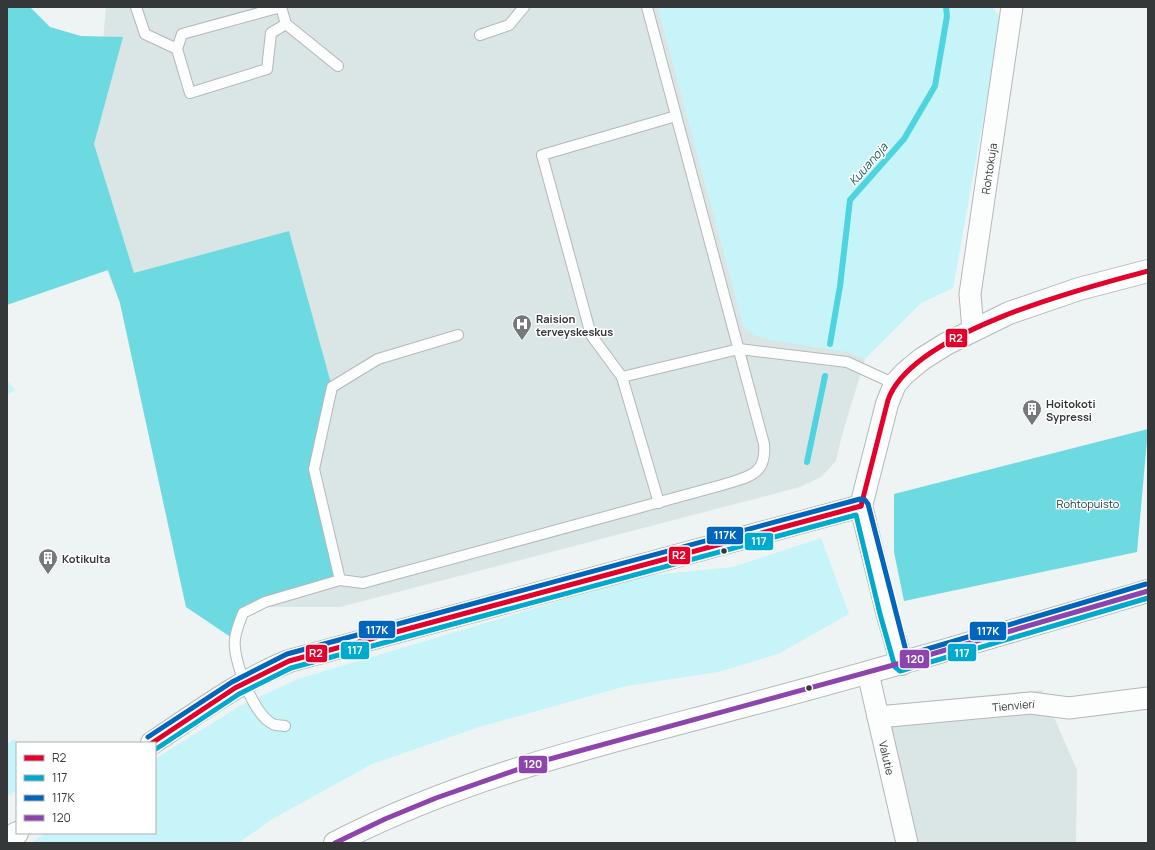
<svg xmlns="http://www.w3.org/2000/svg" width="1155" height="850" font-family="Manrope,sans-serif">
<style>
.built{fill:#dae5e6}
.green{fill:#c6f4f8}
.forest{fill:#6ddae2}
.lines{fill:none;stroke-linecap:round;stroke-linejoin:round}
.stream{stroke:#4dd4df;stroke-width:6}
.service-casing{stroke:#b4b8b8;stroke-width:12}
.minor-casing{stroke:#b4b8b8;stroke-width:23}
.tertiary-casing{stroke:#b4b8b8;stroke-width:24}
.secondary-casing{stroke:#b4b8b8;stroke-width:24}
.service{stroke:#fcfdfd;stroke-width:10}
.minor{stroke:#fcfdfd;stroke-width:21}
.tertiary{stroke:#fcfdfd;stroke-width:22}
.secondary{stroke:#fcfdfd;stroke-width:22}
.bus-1-casing{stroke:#fff;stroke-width:8}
.bus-2-casing{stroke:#fff;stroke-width:8}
.bus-3-casing{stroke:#fff;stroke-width:8}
.bus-4-casing{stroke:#fff;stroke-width:8}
.bus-1{stroke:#e4002b;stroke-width:5}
.bus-2{stroke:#00a9ce;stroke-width:5}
.bus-3{stroke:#0065bd;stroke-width:5}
.bus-4{stroke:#8e44ad;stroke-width:5}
.bus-dot{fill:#353839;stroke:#fff;stroke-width:1.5}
.labels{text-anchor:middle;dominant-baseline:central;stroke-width:3;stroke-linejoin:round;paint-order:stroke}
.street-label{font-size:11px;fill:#353839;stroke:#fff}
.poi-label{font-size:11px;font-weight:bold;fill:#353839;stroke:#fff;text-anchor:start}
.park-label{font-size:11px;fill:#193235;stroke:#fff}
.water-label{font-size:12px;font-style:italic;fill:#1b5a61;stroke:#fff}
.line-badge{stroke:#fff;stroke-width:1.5}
.badge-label{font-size:11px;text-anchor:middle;font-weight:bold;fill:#fff}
</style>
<rect width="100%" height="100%" fill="#eef3f3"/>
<g class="built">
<polygon points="106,7 658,7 744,327 853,353 865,359 842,435 836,461 821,477 800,487 340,607 186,607 120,303 107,270 94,144"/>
<polygon points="1042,690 1077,770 1076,843 911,843 884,705"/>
</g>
<g class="green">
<polygon points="658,7 992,7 998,14 1000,25 953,288 921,303 865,359 853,353 771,340 756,336 744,327"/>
<polygon points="7,380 15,390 7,395"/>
<polygon points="821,538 849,614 778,654 718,672 626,686 479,727 372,764 274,818 238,843 31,843 45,833 155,833 155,759 240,706 298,679 643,576 733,567"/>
<polygon points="14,739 17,743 17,790 7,796 7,744"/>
</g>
<g class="forest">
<polygon points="30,7 50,27 81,36 123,37 94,144 134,273 289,231 332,387 314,469 340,580 243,613 235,640 186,607 120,303 108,270 7,305 7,8"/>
<polygon points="1148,429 1137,552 904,601 894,552 894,494"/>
</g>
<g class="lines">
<g class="stream">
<polyline points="830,344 840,286 850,200 904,139 935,86 947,16 946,7"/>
<polyline points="807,462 825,376"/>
</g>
<g class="service-casing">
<g id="service">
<polyline points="136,7 145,34 177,49 190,93 267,69 271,33 286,24"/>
<polyline points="281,7 286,24 338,66"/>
<polyline points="480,35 509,25 524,7"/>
<polyline points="177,49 182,34 281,7"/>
<polyline points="622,377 739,349 847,362 895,384"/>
<polyline points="659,503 622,377 591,335 542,155 676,116"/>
<polyline points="340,580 314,469 332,387 378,359 458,335"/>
<path d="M285,726C282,725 276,726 273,724C254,716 232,659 235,639C236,630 240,621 243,613L265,602L340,580L363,583L722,485C747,477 767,476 764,444L647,7"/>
</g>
</g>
<g class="minor-casing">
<g id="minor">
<path id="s1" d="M973,330L970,294L1012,7"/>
<path id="s2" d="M868,673L907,843"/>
<path id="s3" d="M878,717L1031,703L1069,708L1148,698"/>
</g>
</g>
<g class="tertiary-casing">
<g id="tertiary">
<polyline points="902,664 887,612 861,506 887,404 895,384 905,373 922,359 946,344 1009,313 1079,289 1148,271"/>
<path d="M152,743C196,714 239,681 289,661L861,506"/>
<polyline points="7,839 17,833"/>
</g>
</g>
<g class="secondary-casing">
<path id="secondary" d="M335,843C468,774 608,743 752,704C885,669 1016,630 1148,591"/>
</g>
<use href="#service" class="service"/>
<use href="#minor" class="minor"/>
<use href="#tertiary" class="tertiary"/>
<use href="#secondary" class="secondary"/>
<g class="bus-1-casing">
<g id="bus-1">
<path d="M861,506L888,400C912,332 1083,288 1148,271"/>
<polyline points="152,743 235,688 289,661 861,506"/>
</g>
</g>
<g class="bus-2-casing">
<polyline id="bus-2" points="156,749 239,694 291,668 856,515 880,614 895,667 900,671 1148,598"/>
</g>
<g class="bus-3-casing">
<polyline id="bus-3" points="148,737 232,682 287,654 860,499 865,500 868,504 907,655 1146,584"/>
</g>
<g class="bus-4-casing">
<polyline id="bus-4" points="335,843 385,819 436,798 539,762 901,663 1148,591"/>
</g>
<use href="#bus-1" class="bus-1"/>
<use href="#bus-2" class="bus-2"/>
<use href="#bus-3" class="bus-3"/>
<use href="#bus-4" class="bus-4"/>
</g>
<defs>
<g id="hospital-pin" transform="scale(1)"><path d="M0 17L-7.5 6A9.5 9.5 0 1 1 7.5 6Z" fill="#76797a" stroke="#fff"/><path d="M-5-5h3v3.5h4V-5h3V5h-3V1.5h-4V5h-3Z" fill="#fff"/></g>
<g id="building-pin" transform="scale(1)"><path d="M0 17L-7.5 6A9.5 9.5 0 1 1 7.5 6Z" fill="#76797a" stroke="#fff"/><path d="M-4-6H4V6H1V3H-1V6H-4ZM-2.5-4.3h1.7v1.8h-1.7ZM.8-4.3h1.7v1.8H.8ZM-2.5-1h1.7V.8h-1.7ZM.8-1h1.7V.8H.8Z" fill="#fff"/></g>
</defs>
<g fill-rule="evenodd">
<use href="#hospital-pin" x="522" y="324"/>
<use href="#building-pin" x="1032" y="409"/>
<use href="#building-pin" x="48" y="558"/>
</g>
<g class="bus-dot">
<circle cx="724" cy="551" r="3.5"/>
<circle cx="809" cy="688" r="3.5"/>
</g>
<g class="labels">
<g class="street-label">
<text stroke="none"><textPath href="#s1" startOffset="163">Rohtokuja</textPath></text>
<text stroke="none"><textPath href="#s3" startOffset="136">Tienvieri</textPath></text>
<text stroke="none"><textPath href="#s2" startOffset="87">Valutie</textPath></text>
</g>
<g class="poi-label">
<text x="536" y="318">Raision<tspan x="536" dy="13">terveyskeskus</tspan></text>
<text x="1046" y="403">Hoitokoti<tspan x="1046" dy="13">Sypressi</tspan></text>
<text x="62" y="558">Kotikulta</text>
</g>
<g class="park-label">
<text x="1088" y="503">Rohtopuisto</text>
</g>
<g class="water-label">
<text transform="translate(868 164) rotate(-49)">Kuuanoja</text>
</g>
</g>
<g class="line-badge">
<rect x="945" y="328" width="23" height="20" rx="4" fill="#e4002b"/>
<rect x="706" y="526" width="38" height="19" rx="4" fill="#0065bd"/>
<rect x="744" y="532" width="30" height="19" rx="4" fill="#00a9ce"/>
<rect x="668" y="546" width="23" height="19" rx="4" fill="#e4002b"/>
<rect x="358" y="620" width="38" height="19" rx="4" fill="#0065bd"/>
<rect x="969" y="621" width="38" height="20" rx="4" fill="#0065bd"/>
<rect x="340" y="641" width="30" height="19" rx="4" fill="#00a9ce"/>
<rect x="947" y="643" width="30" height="19" rx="4" fill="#00a9ce"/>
<rect x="305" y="644" width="23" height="19" rx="4" fill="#e4002b"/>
<rect x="899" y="649" width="31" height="20" rx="4" fill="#8e44ad"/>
<rect x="518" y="755" width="30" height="19" rx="4" fill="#8e44ad"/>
</g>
<g class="badge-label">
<text x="956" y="342">R2</text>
<text x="725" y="539">117K</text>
<text x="759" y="545">117</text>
<text x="679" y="559">R2</text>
<text x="377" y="634">117K</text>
<text x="988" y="635">117K</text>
<text x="355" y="654">117</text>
<text x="962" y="657">117</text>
<text x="316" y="657">R2</text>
<text x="915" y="663">120</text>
<text x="533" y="768">120</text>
</g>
<rect width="1155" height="850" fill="none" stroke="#353839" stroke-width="16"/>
<rect x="16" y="742" width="140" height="92" fill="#ffffff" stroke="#aeafb0"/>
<rect x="24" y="755" width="20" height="6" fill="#e4002b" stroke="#aeafb0"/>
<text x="52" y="762" font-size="12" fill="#353839">R2</text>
<rect x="24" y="775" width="20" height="6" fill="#00a9ce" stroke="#aeafb0"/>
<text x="52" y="782" font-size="12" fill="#353839">117</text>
<rect x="24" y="795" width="20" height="6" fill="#0065bd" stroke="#aeafb0"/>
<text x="52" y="802" font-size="12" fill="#353839">117K</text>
<rect x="24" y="815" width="20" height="6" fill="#8e44ad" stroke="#aeafb0"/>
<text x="52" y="822" font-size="12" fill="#353839">120</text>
</svg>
